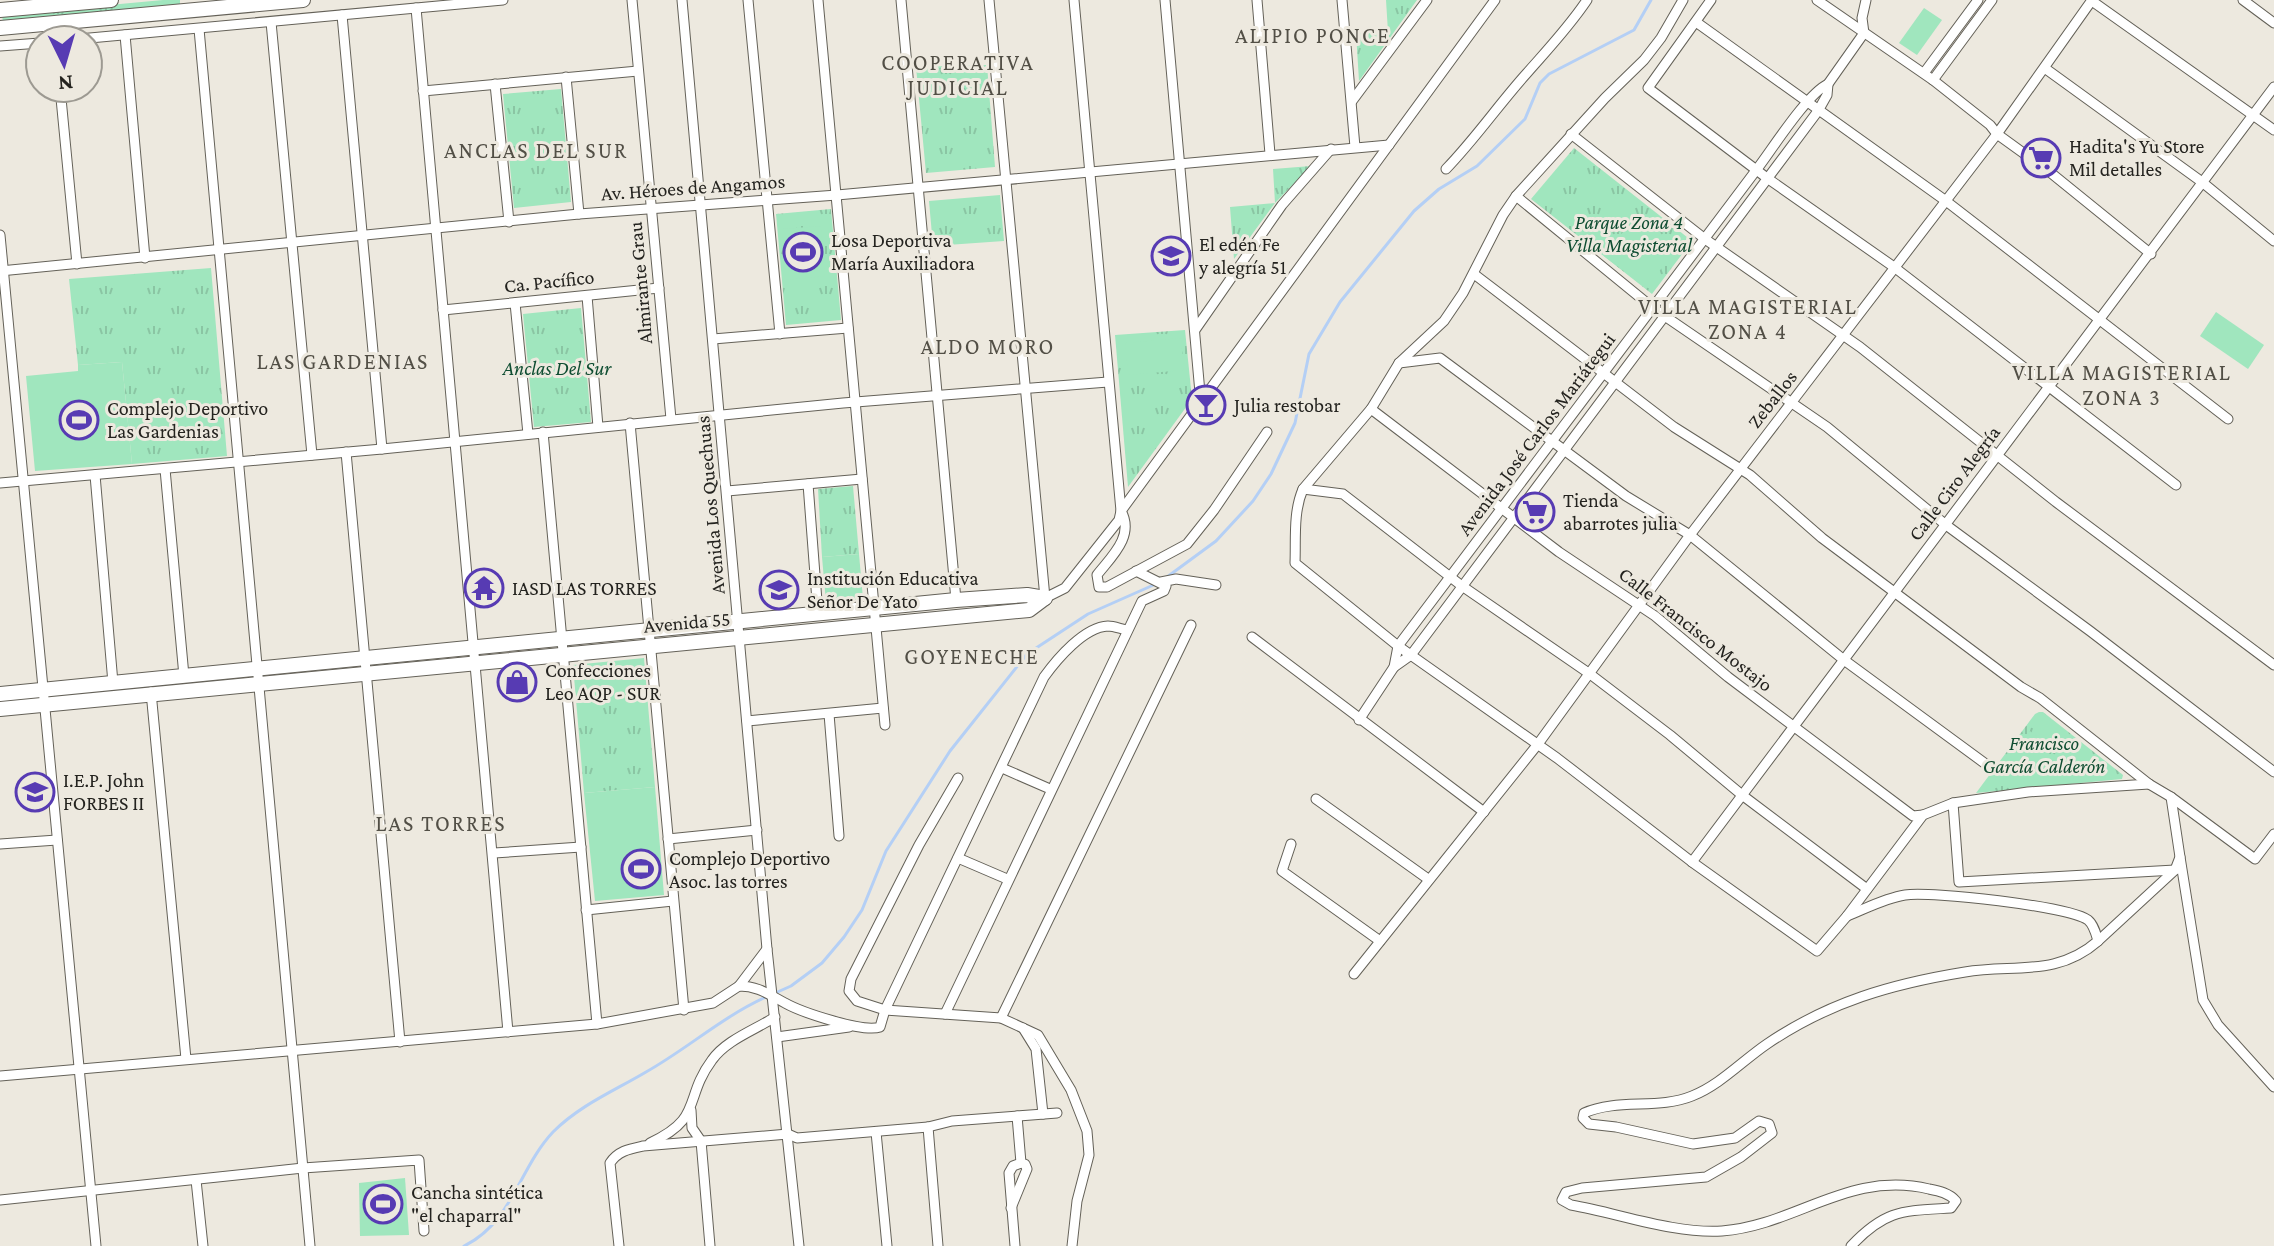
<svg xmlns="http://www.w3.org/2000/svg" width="2274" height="1246" font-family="'Crimson Pro',serif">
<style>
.grass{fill:url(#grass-tufts)}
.pitch{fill:#a0e6be}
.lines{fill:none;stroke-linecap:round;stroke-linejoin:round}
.stream{stroke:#b4cff5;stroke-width:3}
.street-casing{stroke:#646158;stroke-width:11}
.secondary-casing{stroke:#646158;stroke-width:16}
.street{stroke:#fff;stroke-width:9}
.secondary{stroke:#fff;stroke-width:14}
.labels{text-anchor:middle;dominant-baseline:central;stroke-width:6;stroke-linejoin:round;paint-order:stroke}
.poi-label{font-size:20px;fill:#24231f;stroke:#ede9df;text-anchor:start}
.street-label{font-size:20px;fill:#24231f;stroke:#ede9df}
.park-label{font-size:20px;font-style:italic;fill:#0e4d31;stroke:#ede9df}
.neighbourhood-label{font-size:22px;letter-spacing:2px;fill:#524f46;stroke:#ede9df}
</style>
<defs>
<pattern id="grass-tufts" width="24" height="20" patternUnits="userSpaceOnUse" patternTransform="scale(2)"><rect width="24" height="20" fill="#a0e6be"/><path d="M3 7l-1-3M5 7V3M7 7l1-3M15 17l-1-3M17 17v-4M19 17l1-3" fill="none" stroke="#8ac5a3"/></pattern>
</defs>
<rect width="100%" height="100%" fill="#ede9df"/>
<g class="grass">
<polygon points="163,0 180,0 180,7 3,22 2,15"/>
<polygon points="1386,0 1417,0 1359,81 1356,33 1388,32"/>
<polygon points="987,65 995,167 926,173 916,67"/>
<polygon points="561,89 571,202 514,208 503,94"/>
<polygon points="1574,148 1692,241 1652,294 1531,199"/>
<polygon points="1311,166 1275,203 1234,259 1230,207 1275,203 1273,169"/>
<polygon points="1000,195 1004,241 933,246 929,201"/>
<polygon points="831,209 841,320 786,325 776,214"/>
<polygon points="211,268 227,456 132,464 122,362 78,365 69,279"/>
<polygon points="581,308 591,422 534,427 523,314"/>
<polygon points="1185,330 1192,399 1128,487 1115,335"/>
<polygon points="853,486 859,554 822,557 818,489"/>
<polygon points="644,658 655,787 584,793 573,665"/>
<polygon points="2039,712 2043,712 2123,775 2122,779 1976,793 2035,714"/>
</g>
<g class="pitch">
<polygon points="1924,8 1942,20 1917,55 1899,43"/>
<polygon points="1630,223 1672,255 1646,288 1604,256"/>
<polygon points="821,226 825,276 786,280 782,229"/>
<polygon points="2216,312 2264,345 2248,369 2200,336"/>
<polygon points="1181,338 1184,370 1128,375 1125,343"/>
<polygon points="122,362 132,464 35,471 26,376 78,371 78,365"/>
<polygon points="859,554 863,599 826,602 822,557"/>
<polygon points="2030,731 2053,749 2027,780 2005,762"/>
<polygon points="655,787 664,895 595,901 584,793"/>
<polygon points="405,1178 409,1235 360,1236 359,1183"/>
</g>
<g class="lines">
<g class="stream">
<polyline points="1167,577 1216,541 1253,501 1271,474 1295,423 1309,354 1340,302 1414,211 1439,189 1477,166 1525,119 1540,83 1549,74 1634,30 1651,0"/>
<polyline points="773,994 791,986 822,963 844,937 862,910 886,851 950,751 1027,654 1088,614 1158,583"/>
<path d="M464,1246C512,1223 519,1168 553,1132C580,1105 614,1091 646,1072C687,1049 722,1017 766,997"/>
</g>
<g class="street-casing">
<g id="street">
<polyline points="632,0 671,419"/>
<polyline points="682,0 767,949 799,1246"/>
<polyline points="748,0 780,334"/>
<polyline points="818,0 885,725"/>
<polyline points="901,0 956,600"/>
<polyline points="989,0 1045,598 1065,588 1119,520 1121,511 1495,0"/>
<path d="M1074,0L1121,511C1135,536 1111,557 1097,575L1099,587H1107L1187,544L1214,510L1267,432"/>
<polyline points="1165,0 1201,404"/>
<polyline points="1257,0 1270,154"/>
<polyline points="1342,0 1355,147"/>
<path d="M1683,0L1661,38L1644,60L1605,98L1516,196L1503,215L1463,293L1444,321L1399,363L1371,409L1303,489C1293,512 1296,539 1295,563L1398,646L1557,758L1692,862L1817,951L1847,916L1923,815L1953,803L2028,792L2149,784"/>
<polyline points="1711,0 1648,88 1767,178 1894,267 2176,485"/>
<polyline points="1817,0 1933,80 1990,125 1997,134 2051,173 2151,254"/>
<polyline points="2243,0 2274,23"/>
<polyline points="2092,1 2274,130"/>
<polyline points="416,8 508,1032"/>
<polyline points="342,15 382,449"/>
<polyline points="271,22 312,455"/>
<polyline points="1696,22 1946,201 2228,419"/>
<polyline points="199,29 310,1246"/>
<polyline points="125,35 145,258"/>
<polyline points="68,40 503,0"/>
<polyline points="0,46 40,43"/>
<polyline points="2046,69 2202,182 2274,241"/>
<polyline points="1924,73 1978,0"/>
<polyline points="566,77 579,214"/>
<polyline points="1933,80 1992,0"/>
<polyline points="495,84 509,222"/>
<polyline points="60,88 77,264"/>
<polyline points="423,91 638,71"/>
<polyline points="1352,101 1427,0"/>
<polyline points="1571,134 1705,239 1860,347 2056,502 2274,665"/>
<path d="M1446,169C1476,138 1499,104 1527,73C1548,49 1569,27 1587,0"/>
<polyline points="1516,196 1653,308 1827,427 1946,525 2090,631 2274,772"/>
<polyline points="0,235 96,1246"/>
<polyline points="0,271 579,214 837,195 1389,145"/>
<polyline points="1474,274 1674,427 1750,475 1822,538 2021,687 2040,698 2149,784 2171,797 2255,859 2274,834"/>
<polyline points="587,296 598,427"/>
<polyline points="515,303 528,434"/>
<polyline points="443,310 659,288"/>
<polyline points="1195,330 1282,205 1331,149"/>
<polyline points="713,339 848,328"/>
<polyline points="1399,363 1440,358 1626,496 1690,535 1844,660 1987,765"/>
<polyline points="1371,409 1559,552 1655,616 1728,677 1913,816 1923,815"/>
<polyline points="630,423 684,1010"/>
<polyline points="543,432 597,1024"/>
<polyline points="346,452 400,1042"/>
<polyline points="165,469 184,676"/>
<polyline points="95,475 113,683"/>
<polyline points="0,483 382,449 843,403 1108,382"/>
<polyline points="808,484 818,614"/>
<polyline points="1303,489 1343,494 1462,586 1590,674 1670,735 1742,795 1867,889"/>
<polyline points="727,491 862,479"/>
<polyline points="1161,582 1176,579 1216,585"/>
<polyline points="1252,637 1484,812"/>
<polyline points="1394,667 1411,655 1818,111 1827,95 1828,84"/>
<polyline points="151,692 186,1059"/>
<polyline points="829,714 839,836"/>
<path d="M1359,720L1394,667L1398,646L1757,169C1773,148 1807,94 1828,84L1864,33L1862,18L1866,0"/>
<polyline points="747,721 883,708"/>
<polyline points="1002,768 1050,789"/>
<polyline points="958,778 919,845 851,979 849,991 857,1001 885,1010 1001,1018 1038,1035 1071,1090 1087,1131 1089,1155 1077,1201 1072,1246"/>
<polyline points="1316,799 1428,879"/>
<polyline points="1953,803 1959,882 2175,870"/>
<polyline points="668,839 757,830"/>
<polyline points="0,844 57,840"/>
<polyline points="1291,844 1282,871 1380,941"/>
<polyline points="494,853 581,847"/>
<polyline points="2180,857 2203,1000 2218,1025 2274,1087"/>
<polyline points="958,858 1007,879"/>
<polyline points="1692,862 2274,87"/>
<polyline points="586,910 673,901"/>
<path d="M1847,916C1865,909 1885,898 1905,895C1931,891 2068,906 2088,920C2094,925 2096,934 2098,941C2057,977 2014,964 1965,972C1891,984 1829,1002 1767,1044C1742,1061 1720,1085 1692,1096C1658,1110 1618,1098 1584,1113L1583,1118L1589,1124L1616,1127L1693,1144L1735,1138L1759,1121L1769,1124L1772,1133L1741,1157L1706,1177L1582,1188L1566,1192L1562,1200L1571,1205C1618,1213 1674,1234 1722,1231C1797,1225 1849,1170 1929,1189C1939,1191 1949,1193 1956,1201L1951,1208C1903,1211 1886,1209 1851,1246"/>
<polyline points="2098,941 2175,870 2180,857 2171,797"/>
<polyline points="1354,974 1538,744 1690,535 1997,134 2092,0"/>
<polyline points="739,986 767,949"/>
<polyline points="945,1014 1142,601 1164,591 1166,586 1136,571"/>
<polyline points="1001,1018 1191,625"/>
<polyline points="1023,1028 1036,1049 1043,1114"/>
<polyline points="777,1037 849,1027"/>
<path d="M0,1076L597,1024L713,1003L739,986C758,986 768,994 785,1003C801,1012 863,1033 880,1027L885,1010L1044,677C1057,659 1084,627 1108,626C1114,626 1121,629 1127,630"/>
<polyline points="691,1110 692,1128 701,1141 710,1246"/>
<polyline points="928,1127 938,1246"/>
<polyline points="876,1132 887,1246"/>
<path d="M650,1143C704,1118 683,1099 712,1060C726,1040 755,1030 775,1017"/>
<polyline points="196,1180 203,1246"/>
<polyline points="0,1200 303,1168 419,1160 424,1231"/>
<polyline points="1011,1208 1027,1169 1025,1164 1021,1163 1017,1116"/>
<path d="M619,1246L610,1163C618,1151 629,1149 643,1146L788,1134L797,1138L928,1127L952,1121L1057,1113"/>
<polyline points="1015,1246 1009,1173 1013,1166 1021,1163"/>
</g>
</g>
<g class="secondary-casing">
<g id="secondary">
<polyline points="0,10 111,0"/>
<polyline points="0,28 303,0"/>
<polyline points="0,694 956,600 1027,595 1045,598"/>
<polyline points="0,709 1029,610 1045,598"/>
</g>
</g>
<use href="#street" class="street"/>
<use href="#secondary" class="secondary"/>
</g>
<defs>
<g id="supermarket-ring" transform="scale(2)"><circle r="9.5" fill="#ede9df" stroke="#573bb3" stroke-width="1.5"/><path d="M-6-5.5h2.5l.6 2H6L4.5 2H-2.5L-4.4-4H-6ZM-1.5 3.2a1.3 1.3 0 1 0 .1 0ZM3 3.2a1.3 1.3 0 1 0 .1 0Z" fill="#573bb3"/></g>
<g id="stadium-ring" transform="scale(2)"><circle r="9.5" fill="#ede9df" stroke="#573bb3" stroke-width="1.5"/><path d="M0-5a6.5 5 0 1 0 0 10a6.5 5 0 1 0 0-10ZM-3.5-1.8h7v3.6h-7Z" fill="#573bb3"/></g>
<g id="school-ring" transform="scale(2)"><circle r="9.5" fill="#ede9df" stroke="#573bb3" stroke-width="1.5"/><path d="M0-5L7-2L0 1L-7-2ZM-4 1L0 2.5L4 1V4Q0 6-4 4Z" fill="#573bb3"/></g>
<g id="bar-ring" transform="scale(2)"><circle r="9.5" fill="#ede9df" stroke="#573bb3" stroke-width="1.5"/><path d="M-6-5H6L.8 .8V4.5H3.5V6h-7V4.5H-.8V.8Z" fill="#573bb3"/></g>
<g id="temple-ring" transform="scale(2)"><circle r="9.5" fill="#ede9df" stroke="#573bb3" stroke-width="1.5"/><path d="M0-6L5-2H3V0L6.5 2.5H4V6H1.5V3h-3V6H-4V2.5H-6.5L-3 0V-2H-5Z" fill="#573bb3"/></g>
<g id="shop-ring" transform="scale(2)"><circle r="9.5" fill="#ede9df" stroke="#573bb3" stroke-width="1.5"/><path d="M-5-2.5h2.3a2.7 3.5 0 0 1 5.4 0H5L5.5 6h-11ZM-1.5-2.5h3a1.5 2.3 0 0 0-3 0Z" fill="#573bb3"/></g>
</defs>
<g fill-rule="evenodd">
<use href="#supermarket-ring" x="2041" y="158"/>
<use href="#stadium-ring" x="803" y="252"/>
<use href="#school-ring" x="1171" y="256"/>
<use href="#bar-ring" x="1206" y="405"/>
<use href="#stadium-ring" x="79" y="420"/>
<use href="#supermarket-ring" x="1535" y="512"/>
<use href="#temple-ring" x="484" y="588"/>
<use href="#school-ring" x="779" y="590"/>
<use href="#shop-ring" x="517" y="682"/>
<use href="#school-ring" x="35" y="792"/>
<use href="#stadium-ring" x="641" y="869"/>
<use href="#stadium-ring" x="383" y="1204"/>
</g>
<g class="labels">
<g class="poi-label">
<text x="2069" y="146">Hadita's Yu Store<tspan x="2069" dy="23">Mil detalles</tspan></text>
<text x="831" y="240">Losa Deportiva<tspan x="831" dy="23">María Auxiliadora</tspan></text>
<text x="1199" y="244">El edén Fe<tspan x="1199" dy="23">y alegría 51</tspan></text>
<text x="1234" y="405">Julia restobar</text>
<text x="107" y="408">Complejo Deportivo<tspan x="107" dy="23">Las Gardenias</tspan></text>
<text x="1563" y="500">Tienda<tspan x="1563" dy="23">abarrotes julia</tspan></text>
<text x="807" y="578">Institución Educativa<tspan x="807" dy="23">Señor De Yato</tspan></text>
<text x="512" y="588">IASD LAS TORRES</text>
<text x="545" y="670">Confecciones<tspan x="545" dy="23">Leo AQP - SUR</tspan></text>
<text x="63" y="780">I.E.P. John<tspan x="63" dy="23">FORBES II</tspan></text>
<text x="669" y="858">Complejo Deportivo<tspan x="669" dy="23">Asoc. las torres</tspan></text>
<text x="411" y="1192">Cancha sintética<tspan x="411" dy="23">"el chaparral"</tspan></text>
</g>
<g class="street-label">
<text transform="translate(693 187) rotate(-4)">Av. Héroes de Angamos</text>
<text transform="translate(549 281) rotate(-6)">Ca. Pacífico</text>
<text transform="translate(640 283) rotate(-95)">Almirante Grau</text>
<text transform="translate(1772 399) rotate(-52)">Zeballos</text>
<text transform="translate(1536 434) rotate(-53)">Avenida José Carlos Mariátegui</text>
<text transform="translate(1954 483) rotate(-53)">Calle Ciro Alegría</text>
<text transform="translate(710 505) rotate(-95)">Avenida Los Quechuas</text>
<text transform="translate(687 622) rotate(-5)">Avenida 55</text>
<text transform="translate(1696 629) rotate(38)">Calle Francisco Mostajo</text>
</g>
<g class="park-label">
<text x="1629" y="222">Parque Zona 4<tspan x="1629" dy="23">Villa Magisterial</tspan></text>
<text x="557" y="368">Anclas Del Sur</text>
<text x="2044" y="743">Francisco<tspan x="2044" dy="23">García Calderón</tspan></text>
</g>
<g class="neighbourhood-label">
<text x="1313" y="35">ALIPIO PONCE</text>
<text x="958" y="62">COOPERATIVA<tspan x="958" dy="25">JUDICIAL</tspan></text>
<text x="536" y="150">ANCLAS DEL SUR</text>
<text x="1748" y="306">VILLA MAGISTERIAL<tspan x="1748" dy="25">ZONA 4</tspan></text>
<text x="988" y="346">ALDO MORO</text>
<text x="343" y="361">LAS GARDENIAS</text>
<text x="2122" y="372">VILLA MAGISTERIAL<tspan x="2122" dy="25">ZONA 3</tspan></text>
<text x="972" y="656">GOYENECHE</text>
<text x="441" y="823">LAS TORRES</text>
</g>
</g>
<g transform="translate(64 64) rotate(175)"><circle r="38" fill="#ede9df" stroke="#9d9a92" stroke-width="2"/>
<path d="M0-6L14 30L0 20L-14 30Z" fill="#573bb3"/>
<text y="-12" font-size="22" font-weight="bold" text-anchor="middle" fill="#24231f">N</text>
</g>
</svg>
